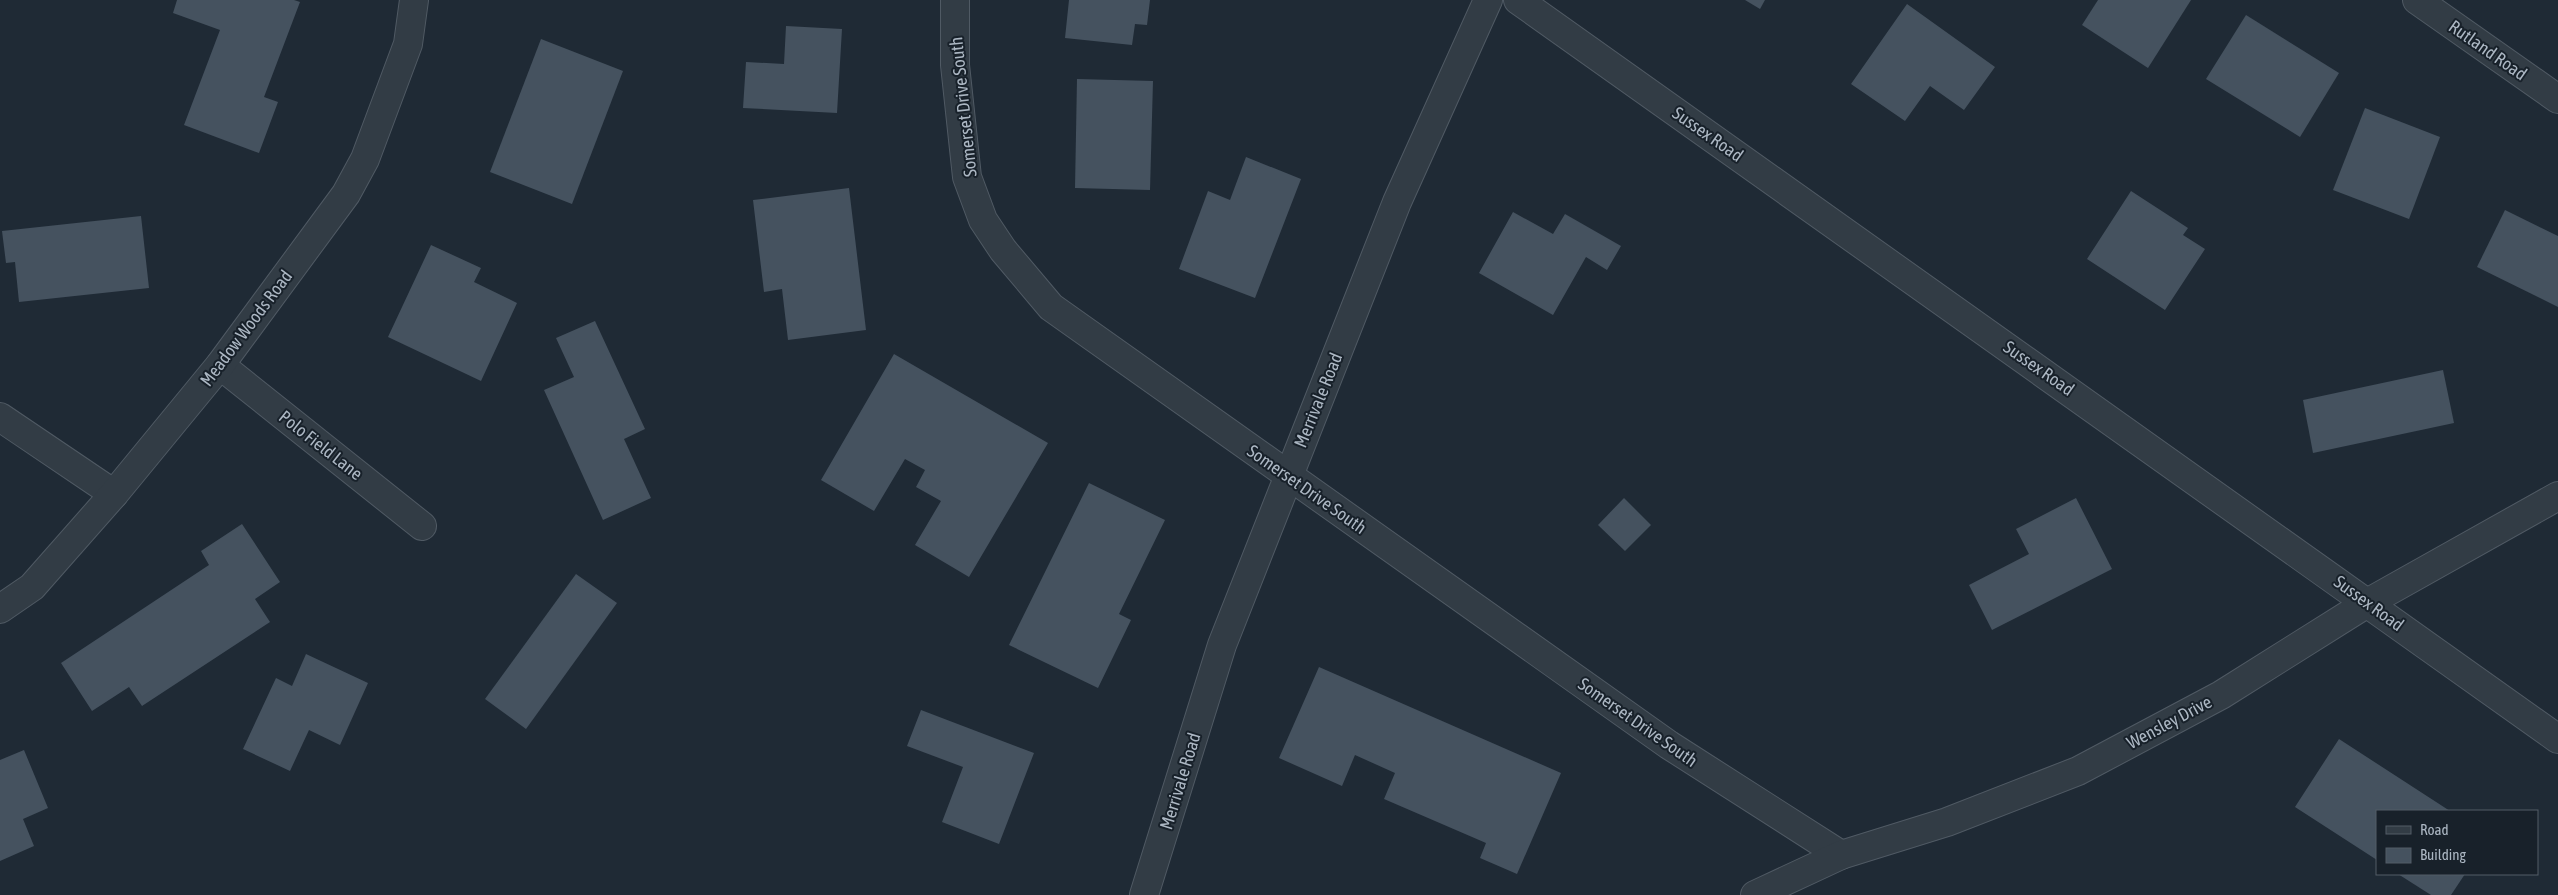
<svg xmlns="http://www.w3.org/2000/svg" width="2558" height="895" font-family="'Asap Condensed',sans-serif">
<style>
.building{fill:#45525f}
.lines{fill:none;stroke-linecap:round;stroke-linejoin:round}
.minor-casing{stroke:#505a64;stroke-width:30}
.minor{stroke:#323c45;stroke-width:28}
.labels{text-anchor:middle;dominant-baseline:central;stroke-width:4;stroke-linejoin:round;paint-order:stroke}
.street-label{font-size:18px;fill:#acb7c3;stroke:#18212a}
</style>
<rect width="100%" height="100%" fill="#1f2a35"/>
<g class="building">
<polygon points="177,0 294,0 300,2 264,97 278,102 259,153 184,125 220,30 173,13"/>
<polygon points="1069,0 1150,0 1147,25 1135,24 1132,45 1065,38"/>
<polygon points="1745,0 1765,0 1760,9"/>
<polygon points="2098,0 2191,0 2148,68 2082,25"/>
<polygon points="1907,4 1995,67 1964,110 1930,86 1905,121 1851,84"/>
<polygon points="2246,15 2339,73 2300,137 2206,79"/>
<polygon points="786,26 842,29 837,113 743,108 746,62 784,64"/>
<polygon points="541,39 623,71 572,204 490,172"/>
<polygon points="1077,79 1153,81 1150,190 1075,188"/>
<polygon points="2365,108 2440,137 2409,219 2333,190"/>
<polygon points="1246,157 1301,179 1255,298 1179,269 1208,191 1230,200"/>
<polygon points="849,188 866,330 788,340 782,289 764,292 753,200"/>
<polygon points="2131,191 2188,228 2183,235 2205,249 2165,310 2087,259"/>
<polygon points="2505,210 2558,236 2558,307 2477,267"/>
<polygon points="1513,212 1553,234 1565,214 1621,246 1607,270 1586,257 1553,315 1479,273"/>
<polygon points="141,216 149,288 19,302 15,262 6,263 2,231"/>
<polygon points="431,245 481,268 474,282 517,303 481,381 388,337"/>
<polygon points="595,321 645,429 624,439 651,498 603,520 544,390 574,377 556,338"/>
<polygon points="894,354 1048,443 969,577 915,545 941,501 916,487 925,470 905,459 874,511 821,480"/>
<polygon points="2443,370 2454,423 2313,453 2303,400"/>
<polygon points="1089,483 1165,520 1119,614 1131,620 1098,688 1009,645"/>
<polygon points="1624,498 1651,525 1625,551 1598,525"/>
<polygon points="2076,498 2112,569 1992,630 1969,585 2029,554 2016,529"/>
<polygon points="242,524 280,582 255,599 270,622 142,706 129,687 92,711 61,663 209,565 201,551"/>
<polygon points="576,574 617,603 526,729 485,699"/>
<polygon points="306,654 368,683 340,745 309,730 290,771 243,749 276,678 292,686"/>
<polygon points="1319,667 1561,773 1517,874 1480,858 1486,843 1384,799 1395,773 1355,755 1342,786 1279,758"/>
<polygon points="921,710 1034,753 999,844 942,822 963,767 907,746"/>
<polygon points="2339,739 2450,811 2377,811 2377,860 2295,807"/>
<polygon points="24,750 48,808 23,819 34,846 0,861 0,760"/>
<polygon points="2398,874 2465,874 2451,895 2431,895"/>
</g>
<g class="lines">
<g class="minor-casing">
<g id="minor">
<polyline points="955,0 955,65 967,177 983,220 1003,250 1051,307 1669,745 1841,855"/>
<polyline points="1518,0 2558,739"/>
<polyline points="2417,0 2558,99"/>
<polyline points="220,365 422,526"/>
<polyline points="0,417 114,494"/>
<polyline points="0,609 32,587 114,494 220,365 346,194 365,159 408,44 414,0"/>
<polyline points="1144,895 1222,645 1397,202 1488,0"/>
<polyline points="1755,895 1841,855 1947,822 2078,771 2221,695 2369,602 2558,496"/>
</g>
</g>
<use href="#minor" class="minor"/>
</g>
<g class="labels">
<g class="street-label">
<text transform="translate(2488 50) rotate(35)">Rutland Road</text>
<text transform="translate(963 107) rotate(-96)">Somerset Drive South</text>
<text transform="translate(1708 134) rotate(35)">Sussex Road</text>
<text transform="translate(246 328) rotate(-53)">Meadow Woods Road</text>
<text transform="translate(2039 368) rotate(35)">Sussex Road</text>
<text transform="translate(1318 400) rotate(-68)">Merrivale Road</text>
<text transform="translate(321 445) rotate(38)">Polo Field Lane</text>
<text transform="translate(1307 489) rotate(35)">Somerset Drive South</text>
<text transform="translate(2369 603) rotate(36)">Sussex Road</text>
<text transform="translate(1638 722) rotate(35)">Somerset Drive South</text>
<text transform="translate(2169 722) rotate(-28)">Wensley Drive</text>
<text transform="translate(1180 781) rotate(-73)">Merrivale Road</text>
</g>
</g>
<rect x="2376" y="810" width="162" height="65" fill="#18212a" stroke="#535d67"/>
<rect x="2386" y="826" width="25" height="8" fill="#323c45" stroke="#535d67"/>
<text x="2420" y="835" font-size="15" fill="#acb7c3">Road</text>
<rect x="2386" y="848" width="25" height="15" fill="#45525f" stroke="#535d67"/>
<text x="2420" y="860" font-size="15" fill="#acb7c3">Building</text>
</svg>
